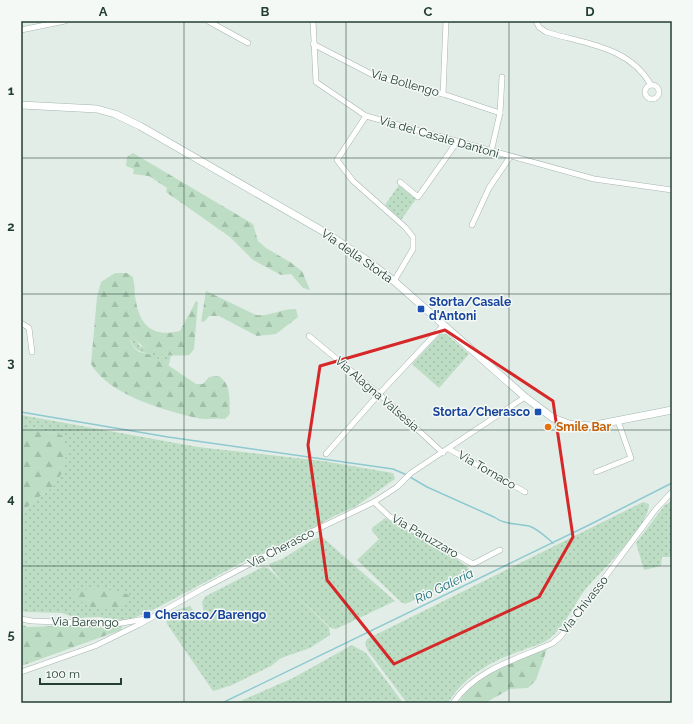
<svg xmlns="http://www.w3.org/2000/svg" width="693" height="724" font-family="Raleway,sans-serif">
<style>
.grass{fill:url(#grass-dots)}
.forest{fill:url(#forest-firs)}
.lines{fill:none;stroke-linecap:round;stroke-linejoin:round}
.stream{stroke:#8dc9d0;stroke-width:1.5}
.minor-casing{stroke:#a6b5af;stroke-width:6}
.secondary-casing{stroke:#a2b8af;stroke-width:8}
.minor{stroke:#fff;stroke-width:5}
.secondary{stroke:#fff;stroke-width:7}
.marked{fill:none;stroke:#d62828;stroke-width:3;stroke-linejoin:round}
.grid{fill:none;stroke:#233e35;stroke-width:1;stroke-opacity:0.55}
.transit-dot{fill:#1a4fb4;stroke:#f4f9f6;stroke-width:1.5}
.food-dot{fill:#e8710a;stroke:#f4f9f6;stroke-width:1.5}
.labels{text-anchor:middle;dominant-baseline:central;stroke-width:3;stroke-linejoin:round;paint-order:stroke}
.street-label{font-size:12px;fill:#233e35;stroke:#f4f9f6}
.transit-label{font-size:12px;font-weight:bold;fill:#164399;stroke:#f4f9f6;text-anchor:start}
.food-label{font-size:12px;font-weight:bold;fill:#c56008;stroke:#f4f9f6;text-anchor:start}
.water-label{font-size:13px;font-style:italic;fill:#1f6e79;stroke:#f4f9f6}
.neatline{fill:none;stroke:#233e35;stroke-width:1.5}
.grid-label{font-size:13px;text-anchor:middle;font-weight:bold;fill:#233e35}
</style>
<defs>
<pattern id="grass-dots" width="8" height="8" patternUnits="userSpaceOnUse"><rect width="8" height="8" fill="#bdddc4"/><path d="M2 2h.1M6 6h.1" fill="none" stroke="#a2bfa9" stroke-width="1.8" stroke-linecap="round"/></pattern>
<pattern id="forest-firs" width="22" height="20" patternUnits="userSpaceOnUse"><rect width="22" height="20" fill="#bdddc4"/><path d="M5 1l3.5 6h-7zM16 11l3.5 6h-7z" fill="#a2bfa9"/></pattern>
</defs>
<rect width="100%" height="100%" fill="#e3ede8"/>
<g class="grass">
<polygon points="399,185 416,199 401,220 385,205"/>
<polygon points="440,334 446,334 469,354 439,388 412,364"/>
<path d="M134,337L140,346L171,356L168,367C163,363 158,358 152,355C139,350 137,354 130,339Z"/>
<polygon points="21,415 198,447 323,461 393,473 395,479 355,507 334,516 289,542 243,562 151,611 126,621 99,617 76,618 62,613 27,612 21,611 21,515 33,501 52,488 62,435 21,425"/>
<polygon points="672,501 672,557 662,557 661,566 644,570 636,543 665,505"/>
<path d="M643,502L649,504C650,525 598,574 584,591C573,606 565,626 550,638C542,645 532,646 523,650C493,660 464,676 448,703H407L368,651L365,643L367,639Z"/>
<path d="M385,518C400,526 464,558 470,571C455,583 423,596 405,604L401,602L357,560L379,539L372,531V528Z"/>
<path d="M322,537L395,601L336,629L331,628C318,614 275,579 269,564L282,559L316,538Z"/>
<path d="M263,567L268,568L329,627L330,635L310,648L281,658L271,666L232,685L213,691L167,624L166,617L177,610L190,606L199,617H203C206,608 198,604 206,596Z"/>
<polygon points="352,645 366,653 403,703 236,703 293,678"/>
</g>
<g class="forest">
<polygon points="133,153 253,224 258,241 266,248 290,262 302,271 310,290 303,288 291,274 281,275 253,260 230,237 166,192 167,188 149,176 133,174 134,169 126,166 127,157"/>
<path d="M115,273H127L133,277C135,285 134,294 136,302C141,328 155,337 180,331L196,301L198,302L194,349L189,355C168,357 146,355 134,337L130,340L134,348L139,352L153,355L196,384H203L209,377L219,376C232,385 229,400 230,414L225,419C216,418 205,420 197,418C163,410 109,395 91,364L97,297L101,282Z"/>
<path d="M206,291L256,315C270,317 282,308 296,309L298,317L276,334L257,336L219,316H209L205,321L201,322Z"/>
<polygon points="21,425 62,435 67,448 64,470 52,488 33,501 21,515"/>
<path d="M101,589L117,591L133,596C129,602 124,605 118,607C100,613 86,608 73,594L76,590Z"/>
<polygon points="21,624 27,627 123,624 121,630 21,666"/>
<path d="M547,649L536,680L528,688L510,689L485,703H459C473,671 516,661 547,649Z"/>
</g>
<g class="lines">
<g class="stream">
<polyline points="21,412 168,437 393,469 407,475"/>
<path d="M410,477L427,487L494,517C505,525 516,523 529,526C538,529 546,537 553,543"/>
<polyline points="222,703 589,525 672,483"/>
</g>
<g class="minor-casing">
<g id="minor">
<polyline points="208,21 248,43"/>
<polyline points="313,21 316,82 366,116"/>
<path d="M536,21L539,27L546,32C585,44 629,46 651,85"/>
<polyline points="21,30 65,21"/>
<polyline points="313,44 377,77 443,94 500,113"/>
<circle cx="652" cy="92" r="7"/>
<polyline points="443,94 446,21"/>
<polyline points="491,152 500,113 502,77"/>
<polyline points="400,182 418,197 457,142"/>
<polyline points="472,225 489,188 510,157"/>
<polyline points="394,281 413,249 413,237 405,227 353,181 337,160 366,116 594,179 672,190"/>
<polyline points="21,323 29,328 32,352"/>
<polyline points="309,336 379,394 443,453"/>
<polyline points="449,449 525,492"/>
<polyline points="326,454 379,394 443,326"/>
<polyline points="596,472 631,458 618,421"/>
<polyline points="374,502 390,517 473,564 500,550"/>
<polyline points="21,619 32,621 116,624 145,619"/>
<polyline points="21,672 95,646 140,624 204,588 309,533 374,502 397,487 411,473 525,397"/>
<path d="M453,703C476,669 518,659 553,643L561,636L656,509L672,492"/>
</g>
</g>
<g class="secondary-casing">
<polyline id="secondary" points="21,105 97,109 115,114 140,126 326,233 365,259 394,281 525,397 553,418 569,424 590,426 672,410"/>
</g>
<use href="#minor" class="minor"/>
<use href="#secondary" class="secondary"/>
</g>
<path class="marked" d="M445,330L553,401L573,537L539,597L394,664L327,580L308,445L320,366Z"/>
<path class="grid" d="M184,21V703M346,21V703M509,21V703M21,158H672M21,294H672M21,430H672M21,566H672"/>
<g class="transit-dot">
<rect x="417" y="305" width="8" height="8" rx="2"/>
<rect x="534" y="408" width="8" height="8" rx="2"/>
<rect x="143" y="611" width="8" height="8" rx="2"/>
</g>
<circle class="food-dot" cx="548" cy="427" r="4"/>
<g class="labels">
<g class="street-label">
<text transform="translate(405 83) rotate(16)">Via Bollengo</text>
<text transform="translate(439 137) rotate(16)">Via del Casale Dantoni</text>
<text transform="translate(357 256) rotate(35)">Via della Storta</text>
<text transform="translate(377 394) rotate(41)">Via Alagna Valsesia</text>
<text transform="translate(487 470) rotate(30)">Via Tornaco</text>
<text transform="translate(425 536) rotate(30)">Via Paruzzaro</text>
<text transform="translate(281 548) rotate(-27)">Via Cherasco</text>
<text transform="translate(584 605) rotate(-52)">Via Chivasso</text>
<text transform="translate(85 622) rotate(1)">Via Barengo</text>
</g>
<g class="transit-label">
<text x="429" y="302">Storta/Casale<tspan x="429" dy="14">d'Antoni</tspan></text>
<text x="530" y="412" text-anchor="end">Storta/Cherasco</text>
<text x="155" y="615">Cherasco/Barengo</text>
</g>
<g class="food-label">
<text x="556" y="427">Smile Bar</text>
</g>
<g class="water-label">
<text transform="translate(444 586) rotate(-26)">Rio Galeria</text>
</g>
</g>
<rect width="693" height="724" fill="none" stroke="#f4f9f6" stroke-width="44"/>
<path d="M40 678v6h81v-6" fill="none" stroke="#233e35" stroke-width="2"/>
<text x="46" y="678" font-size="12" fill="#233e35" stroke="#f4f9f6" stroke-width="3" paint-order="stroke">100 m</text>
<rect x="22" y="22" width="649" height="680" class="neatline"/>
<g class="grid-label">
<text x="103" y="16">A</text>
<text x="265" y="16">B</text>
<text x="428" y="16">C</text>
<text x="590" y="16">D</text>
<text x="11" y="95">1</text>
<text x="11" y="231">2</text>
<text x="11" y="367">3</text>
<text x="11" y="503">4</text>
<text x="11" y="639">5</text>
</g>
</svg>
